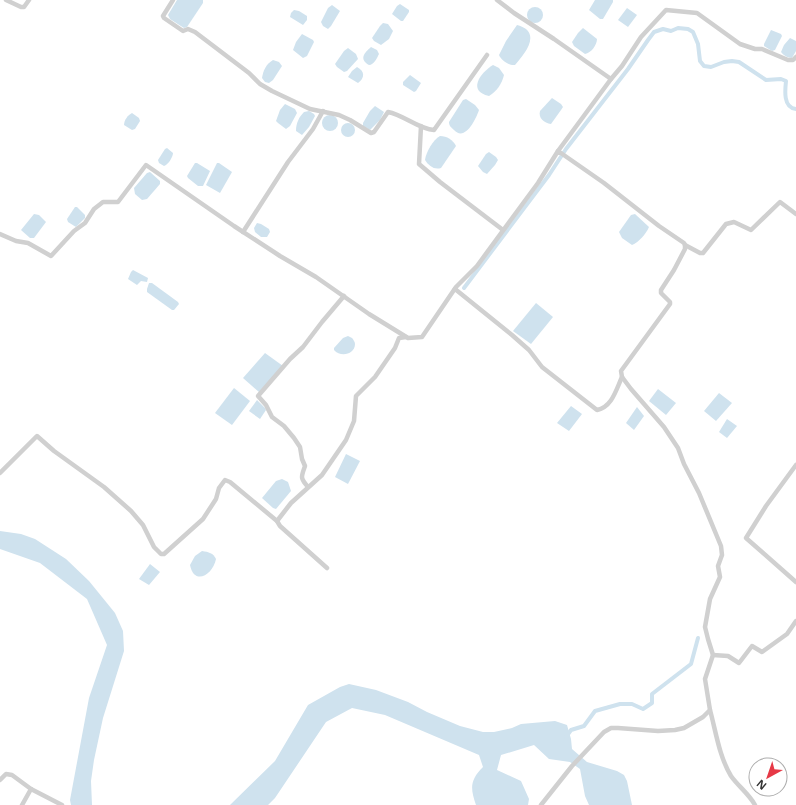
<svg xmlns="http://www.w3.org/2000/svg" width="796" height="805" font-family="'Noto Sans',sans-serif">
<style>
.water{fill:#cfe2ee}
.lines{fill:none;stroke-linecap:round;stroke-linejoin:round}
.canal{stroke:#cfe2ee;stroke-width:4}
.street{stroke:#d0d0d0;stroke-width:4.5}
</style>
<rect width="100%" height="100%" fill="#fff"/>
<g class="water">
<polygon points="177,0 203,0 203,3 187,27 184,28 170,19 168,15"/>
<polygon points="595,0 613,0 613,2 603,19 600,19 589,10"/>
<polygon points="400,4 409,10 409,12 403,21 401,21 392,14 397,6"/>
<polygon points="332,5 340,11 331,26 328,29 323,26 321,22 328,8"/>
<circle cx="535" cy="15" r="8"/>
<polygon points="627,8 637,15 628,27 618,20"/>
<polygon points="294,10 299,11 307,16 307,20 303,25 290,17 291,13"/>
<polygon points="383,23 388,24 393,31 389,39 381,45 374,41 372,38 380,26"/>
<path d="M517,25C521,26 523,27 526,29C538,39 522,57 515,65C509,66 501,60 499,55L506,41Z"/>
<path d="M583,28L597,39C597,45 591,53 585,54L574,46L572,42L578,33Z"/>
<polygon points="771,30 781,34 782,36 775,50 772,51 764,46 764,44"/>
<polygon points="302,34 313,40 314,42 307,56 303,58 293,50 296,42"/>
<path d="M790,38L796,41V51L792,58C788,58 783,55 781,52L784,45Z"/>
<path d="M371,47L377,50L379,54C377,58 374,65 369,65C359,59 364,53 371,47Z"/>
<polygon points="348,48 356,54 358,59 347,71 344,72 337,67 335,64 344,51"/>
<path d="M273,60L279,62L282,66L273,80L269,83L265,82L262,78C263,71 266,64 273,60Z"/>
<path d="M493,65L499,68L504,75C502,84 496,92 489,96C467,91 480,73 493,65Z"/>
<path d="M357,67C365,71 365,78 358,83L348,77L352,71Z"/>
<polygon points="410,75 421,83 416,91 414,92 403,85 403,82"/>
<path d="M552,98L561,104L563,107L561,110L551,124C544,123 538,118 540,111Z"/>
<path d="M466,99L475,105L479,110C476,119 465,142 454,130C451,127 449,126 449,122L463,100Z"/>
<polygon points="285,104 295,109 297,113 290,126 286,129 278,123 276,121 280,110"/>
<polygon points="375,106 384,112 380,120 370,130 363,126 363,123 370,111"/>
<path d="M309,111L314,114L315,116L309,127L302,135L296,131C296,123 299,117 304,112Z"/>
<path d="M132,113L139,118L140,121L135,129L132,130L124,125C124,120 128,115 132,113Z"/>
<circle cx="330" cy="123" r="8"/>
<circle cx="348" cy="130" r="7"/>
<path d="M440,136C447,136 453,140 456,146L441,168C434,170 429,166 425,160C426,152 433,140 440,136Z"/>
<path d="M167,148L173,153C173,157 168,165 164,166L159,163L158,160L165,149Z"/>
<polygon points="489,152 496,157 498,160 495,165 487,174 483,172 478,166 486,154"/>
<polygon points="195,163 197,163 210,171 203,186 198,186 188,178 187,176"/>
<polygon points="217,163 219,163 232,172 220,193 206,185"/>
<polygon points="150,172 160,181 160,184 147,199 142,200 135,194 134,188 147,173"/>
<polygon points="75,207 77,207 85,215 85,218 76,227 68,222 67,219"/>
<polygon points="34,214 39,215 46,222 34,238 30,238 21,230"/>
<path d="M635,214L649,227C646,234 639,242 632,245L622,238L619,232L631,215Z"/>
<polygon points="257,223 261,224 269,229 270,232 267,237 261,237 255,232 254,228"/>
<polygon points="133,270 148,278 147,282 141,281 137,285 128,279 131,272"/>
<polygon points="149,283 152,283 178,302 179,304 174,310 172,310 147,292 147,289"/>
<polygon points="536,303 553,317 531,344 513,331"/>
<path d="M348,336L352,338C353,339 355,342 355,344C355,354 341,358 334,350V348L343,338Z"/>
<polygon points="265,353 283,366 259,392 243,378"/>
<polygon points="234,388 250,401 232,425 215,413"/>
<polygon points="658,389 676,403 666,415 649,401"/>
<polygon points="719,393 732,403 716,421 704,411"/>
<polygon points="257,400 265,408 266,410 260,419 249,411"/>
<polygon points="571,406 582,414 569,431 557,423"/>
<polygon points="637,407 644,416 634,430 626,423"/>
<polygon points="727,419 737,426 727,438 719,432"/>
<polygon points="346,454 360,461 348,484 335,477"/>
<polygon points="282,479 288,482 291,491 276,509 273,508 262,498 276,481"/>
<polygon points="0,531 21,534 35,539 66,559 89,581 115,613 123,631 124,651 103,718 94,760 91,781 92,805 71,805 70,800 89,698 107,645 87,599 40,563 0,549"/>
<path d="M202,551C209,552 213,553 216,559C213,575 194,586 190,565L195,556Z"/>
<polygon points="150,564 160,572 149,585 139,579"/>
<path d="M349,684L376,690L408,702L427,712L460,726L483,732H494L512,728L521,724L555,721L567,725L571,739L572,749L587,762L617,771L624,775L627,781L632,805H589L585,796L580,769L570,762L549,759L534,745L501,755L497,770L521,781L529,799L528,805H476C470,788 470,780 483,767L479,755L385,715L352,708L326,722L275,798L268,805H230L275,761L308,705L340,687Z"/>
</g>
<g class="lines">
<g class="canal">
<path d="M464,288L549,175L566,149L628,69L648,40L654,32L663,29L671,31L678,28L688,29L693,32L698,44L700,61L704,66L711,67L724,62L732,61L739,62L766,80L781,79L786,81C785,90 783,108 796,109"/>
<polyline points="566,737 571,730 584,726 595,711 620,704 632,704 643,709 652,703 652,694 691,664 698,638"/>
</g>
<g class="street">
<polyline points="6,0 21,7 24,7 29,0"/>
<path d="M173,0L163,16L164,18L183,31L188,29L195,32L249,73L260,84L272,91L310,109L339,115L350,120L371,133L374,132L388,112C404,115 418,129 434,130L487,55"/>
<polyline points="497,0 514,13 554,39 611,79 558,151"/>
<polyline points="611,79 622,66 641,37 666,10 697,13 740,44 755,49 762,49 788,60 793,60 796,57"/>
<polyline points="421,126 419,164 440,182 503,230"/>
<polyline points="243,232 288,162 313,129 323,111"/>
<polyline points="0,234 16,241 28,243 51,256 74,231 85,223 94,209 103,202 118,202 146,165 234,226 280,256 316,277 369,314 408,338 422,337 456,287 477,266 538,183 558,151 604,183 659,226 684,243 685,245 685,249 674,270 661,290 661,293 670,302 670,304 621,371 622,377 631,389 664,427 678,448 684,464 699,493 721,546 722,555 718,566 720,577 710,599 705,627 708,639 713,655 705,679 710,710 703,717 684,728 675,730 658,731 618,728 611,728 604,732 572,766 541,805"/>
<polyline points="685,245 700,253 703,253 726,224 734,222 751,230 780,202 796,214"/>
<path d="M455,289L512,335L529,350L542,367L597,410C612,407 616,390 622,377"/>
<polyline points="796,465 766,506 746,538 796,582"/>
<polyline points="0,473 37,436 54,451 104,487 131,511 143,525 154,547 161,554 164,554 203,519 216,499 219,488 225,480 230,482 277,521 280,526 327,568"/>
<path d="M308,487C300,478 301,477 305,466L302,459L300,447L294,438L284,426L272,417L266,405L258,396L290,359L303,347L322,322L344,296"/>
<polyline points="277,521 291,503 322,475 346,440 354,421 356,396 375,377 395,348 399,338 406,337"/>
<polyline points="713,655 728,656 739,663 752,646 762,652 787,634 796,621"/>
<path d="M710,710C716,732 719,756 731,776C738,786 749,794 755,805"/>
<polyline points="0,780 6,774 12,775 31,789 62,805"/>
<polyline points="22,805 31,789"/>
</g>
</g>
<g transform="translate(768 777) rotate(220)"><circle r="19" fill="#ffffff" stroke="#adadad"/>
<path d="M0-3L7 15L0 10L-7 15Z" fill="#e63946"/>
<text y="-6" font-size="11" font-weight="bold" text-anchor="middle" fill="#333333">N</text>
</g>
</svg>
